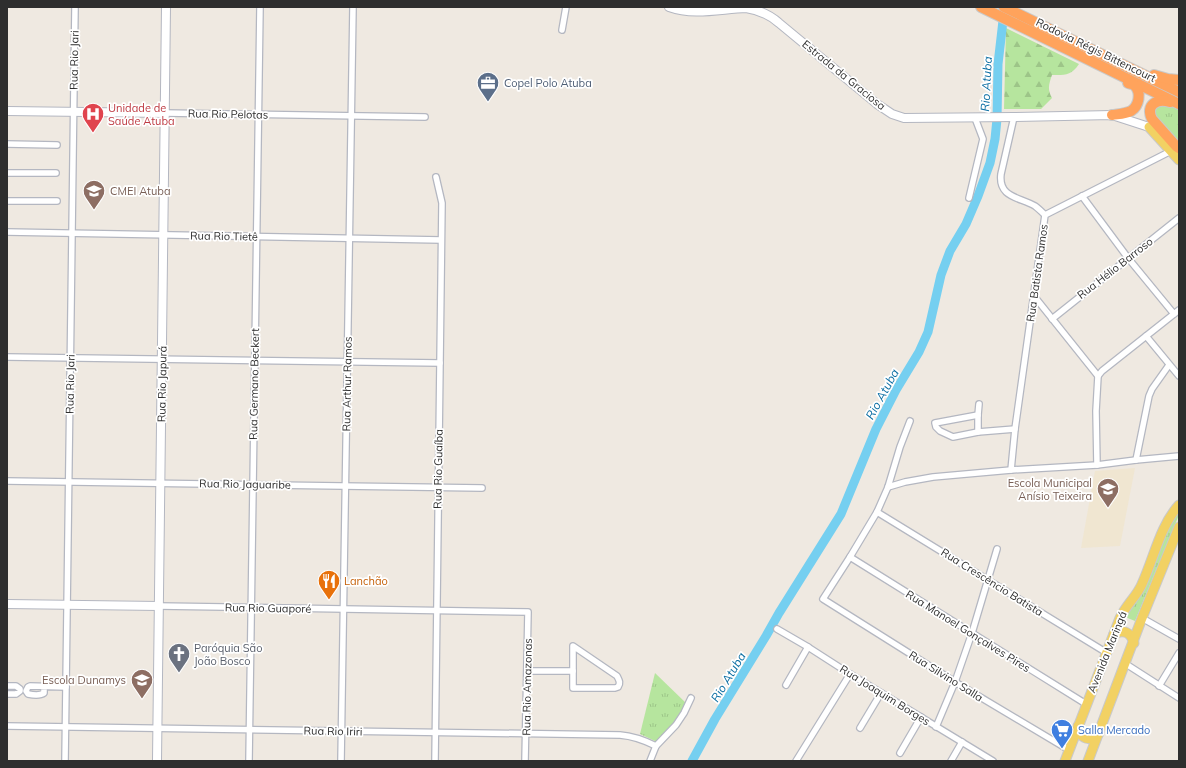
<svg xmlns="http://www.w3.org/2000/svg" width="1186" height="768" font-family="Mulish,sans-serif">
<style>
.education{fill:#f0e6d1}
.grass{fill:url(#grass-tufts)}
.forest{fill:url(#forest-firs)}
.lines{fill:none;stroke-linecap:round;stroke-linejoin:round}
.river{stroke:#75cff0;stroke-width:9}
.street-casing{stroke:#b4b7c1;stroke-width:8}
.secondary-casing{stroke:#b4b7c1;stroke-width:10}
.primary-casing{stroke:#c9c9c9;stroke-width:11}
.highway-casing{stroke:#c9c9c9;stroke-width:12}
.street{stroke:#fff;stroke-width:5.5}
.secondary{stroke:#fff;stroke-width:8}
.primary{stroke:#f2d163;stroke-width:9}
.highway{stroke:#ffa35c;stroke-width:10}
.labels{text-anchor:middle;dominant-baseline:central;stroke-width:3.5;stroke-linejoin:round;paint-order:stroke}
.street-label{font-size:11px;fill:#2e2e2e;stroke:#fff}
.service-label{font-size:11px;fill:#4e5e75;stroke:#fff;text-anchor:start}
.health-label{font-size:11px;fill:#be3a42;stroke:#fff;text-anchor:start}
.education-label{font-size:11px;fill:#785e54;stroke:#fff;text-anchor:end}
.food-label{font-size:11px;fill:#c56008;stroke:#fff;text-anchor:start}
.worship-label{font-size:11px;fill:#5b616d;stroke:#fff;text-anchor:start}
.shop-label{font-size:11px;fill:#366cbe;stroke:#fff;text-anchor:start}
.water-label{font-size:12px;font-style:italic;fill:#0d6fa3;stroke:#fff}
</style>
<defs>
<pattern id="grass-tufts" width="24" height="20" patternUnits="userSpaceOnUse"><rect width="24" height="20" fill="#b6e59e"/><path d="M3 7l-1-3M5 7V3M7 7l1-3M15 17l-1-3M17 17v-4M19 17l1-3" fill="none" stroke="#9dc588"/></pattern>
<pattern id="forest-firs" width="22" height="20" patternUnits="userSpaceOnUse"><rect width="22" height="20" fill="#b6e59e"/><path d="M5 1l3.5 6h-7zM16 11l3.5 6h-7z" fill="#9dc588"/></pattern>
</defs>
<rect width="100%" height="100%" fill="#efe9e1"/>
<polygon class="education" points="1135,468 1120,546 1081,548 1095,471"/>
<g class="grass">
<polygon points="1167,104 1179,110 1179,144 1156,117 1155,113 1157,106"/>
<polygon points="1179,509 1179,515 1135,621 1125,617 1170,523"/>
<polygon points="655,673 686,703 677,719 657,742 640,734"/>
</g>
<path class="forest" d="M1006,28L1079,64C1071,76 1065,75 1052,75C1049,84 1047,89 1052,98L1041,109H1004Z"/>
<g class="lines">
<polyline class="river" points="692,761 715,719 766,636 779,613 841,514 876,429 896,390 919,352 928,332 941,275 950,251 966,224 978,196 990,163 995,139 997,119 998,64 1004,12"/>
<g class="street-casing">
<g id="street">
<polyline points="562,30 566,7"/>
<polyline points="165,113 425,117"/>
<path d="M1014,117L1001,174C998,198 1020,197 1035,206C1039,209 1042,212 1045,215"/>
<polyline points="7,144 57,145"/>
<polyline points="7,173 56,173"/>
<polyline points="1082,196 1128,258 1174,314"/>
<polyline points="969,198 983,139 975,118"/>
<polyline points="7,201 57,201"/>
<polyline points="7,232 441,240"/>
<polyline points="1034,296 1098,376 1096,411 1097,465"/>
<polyline points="1052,319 1179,218"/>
<polyline points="1146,336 1179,376"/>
<polyline points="7,357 440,363"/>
<polyline points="1098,376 1102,371 1179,310"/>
<polyline points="978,415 935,423 936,427 940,431 953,437 978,432 1015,429"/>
<polyline points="910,421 900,447 888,487 877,512 850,557 823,599 955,682 1069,750"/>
<polyline points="978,432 978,415 979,404"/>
<polyline points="1136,460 1149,396 1152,389 1169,365"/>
<polyline points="1011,470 1015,429 1045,215 1171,151"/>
<polyline points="7,481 482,488"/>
<polyline points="888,487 905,482 933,477 1011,470 1097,465 1136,460 1179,456"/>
<polyline points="877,512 1107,653"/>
<polyline points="850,557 1086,704"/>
<polyline points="159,606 528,612 525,761"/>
<polyline points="1142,618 1179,639"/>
<polyline points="777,629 808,647 850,674 993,761"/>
<path d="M573,646L617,676C619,680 621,683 618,687L615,688H573Z"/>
<polyline points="1126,664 1179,698"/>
<polyline points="527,671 573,671"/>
<polyline points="786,685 808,647"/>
<polyline points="7,686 16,686 20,689 20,691 16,694 7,694"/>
<path d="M44,686V693C40,696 33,695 28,694L26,691L28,687L30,686L66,687"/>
<polyline points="1159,686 1179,653"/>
<path d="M7,726L620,735C633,736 644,740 656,746"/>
<polyline points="936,727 955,682 972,633 997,549"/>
<polyline points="860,728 881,693"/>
<polyline points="900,753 921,717"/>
<polyline points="65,761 75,7"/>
<polyline points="249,761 260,7"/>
<polyline points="341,761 353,7"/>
<polyline points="435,761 442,203 436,177"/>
<polyline points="650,761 656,746 676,725 684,713 691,698"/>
<polyline points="796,761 850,674"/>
<polyline points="951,761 962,742"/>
</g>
</g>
<g class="secondary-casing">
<g id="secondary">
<path d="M669,7C694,16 720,9 746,8C759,10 769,14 779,23L877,104L892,114L904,118L1014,117L1112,115L1149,127"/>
<polyline points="7,111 165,113"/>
<polyline points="7,604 159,606"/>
<polyline points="157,761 166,7"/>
</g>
</g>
<g class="primary-casing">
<g id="primary">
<polyline points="1149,127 1179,160"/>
<path d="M1114,634C1123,629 1131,632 1134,643"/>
<path d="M1078,726C1078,739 1092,743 1099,733"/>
<path d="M1065,761L1120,618C1126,605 1137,596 1142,584C1154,558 1160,526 1179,505"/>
<polyline points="1088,761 1142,618 1179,527"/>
</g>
</g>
<g class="highway-casing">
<g id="highway">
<polyline points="981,7 1179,104"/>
<polyline points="1004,7 1179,92"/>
<polyline points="1154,75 1168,79 1179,80"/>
<path d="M1170,102C1157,98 1145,105 1152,119L1176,146L1179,148"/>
<path d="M1112,115C1118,114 1125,114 1131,111C1139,106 1142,92 1134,85C1132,84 1130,84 1128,83"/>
</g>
</g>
<use href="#street" class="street"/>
<use href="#secondary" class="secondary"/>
<use href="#primary" class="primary"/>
<use href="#highway" class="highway"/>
</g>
<defs>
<g id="office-pin" transform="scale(1.15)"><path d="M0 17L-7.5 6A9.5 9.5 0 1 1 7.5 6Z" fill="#5c6f8a" stroke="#fff"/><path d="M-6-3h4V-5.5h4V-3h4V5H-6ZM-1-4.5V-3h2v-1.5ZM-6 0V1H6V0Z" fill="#fff"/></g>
<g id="hospital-pin" transform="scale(1.15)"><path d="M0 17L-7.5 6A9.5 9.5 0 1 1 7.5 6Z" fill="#e0444e" stroke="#fff"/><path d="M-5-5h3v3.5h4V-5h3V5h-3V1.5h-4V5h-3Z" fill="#fff"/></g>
<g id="school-pin" transform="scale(1.15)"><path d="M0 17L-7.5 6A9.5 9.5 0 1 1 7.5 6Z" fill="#8d6e63" stroke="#fff"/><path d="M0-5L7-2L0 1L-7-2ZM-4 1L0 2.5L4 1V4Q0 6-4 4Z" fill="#fff"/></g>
<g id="restaurant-pin" transform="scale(1.15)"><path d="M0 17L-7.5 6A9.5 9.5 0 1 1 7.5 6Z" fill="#e8710a" stroke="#fff"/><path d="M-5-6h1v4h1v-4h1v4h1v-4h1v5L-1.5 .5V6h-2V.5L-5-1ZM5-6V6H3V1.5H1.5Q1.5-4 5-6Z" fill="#fff"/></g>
<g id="church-pin" transform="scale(1.15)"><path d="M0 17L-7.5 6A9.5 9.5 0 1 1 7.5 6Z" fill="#6b7280" stroke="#fff"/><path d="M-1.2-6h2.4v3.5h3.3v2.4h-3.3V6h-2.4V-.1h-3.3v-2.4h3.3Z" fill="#fff"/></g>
<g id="supermarket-pin" transform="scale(1.15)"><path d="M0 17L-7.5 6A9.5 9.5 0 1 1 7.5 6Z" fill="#3f7fe0" stroke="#fff"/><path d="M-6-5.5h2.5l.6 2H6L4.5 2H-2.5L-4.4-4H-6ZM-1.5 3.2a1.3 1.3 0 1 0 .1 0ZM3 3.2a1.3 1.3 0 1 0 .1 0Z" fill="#fff"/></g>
</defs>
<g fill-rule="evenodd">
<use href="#office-pin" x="488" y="83"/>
<use href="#hospital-pin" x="93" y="114"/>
<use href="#school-pin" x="94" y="191"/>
<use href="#school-pin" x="1108" y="489"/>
<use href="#restaurant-pin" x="329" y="581"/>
<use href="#church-pin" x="179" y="654"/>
<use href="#school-pin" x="142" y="680"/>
<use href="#supermarket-pin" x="1062" y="730"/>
</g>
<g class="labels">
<g class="street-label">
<text transform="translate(1096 50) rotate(26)">Rodovia Régis Bittencourt</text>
<text transform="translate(74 60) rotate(-89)">Rua Rio Jari</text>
<text transform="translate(844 75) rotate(39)">Estrada da Graciosa</text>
<text transform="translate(228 114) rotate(1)">Rua Rio Pelotas</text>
<text transform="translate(224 236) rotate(1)">Rua Rio Tietê</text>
<text transform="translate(1115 268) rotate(-38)">Rua Hélio Barroso</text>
<text transform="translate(1037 273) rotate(-82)">Rua Batista Ramos</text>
<text transform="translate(70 384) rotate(-89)">Rua Rio Jari</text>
<text transform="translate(162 384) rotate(-89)">Rua Rio Japurá</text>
<text transform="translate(254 384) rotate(-89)">Rua Germano Beckert</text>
<text transform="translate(347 384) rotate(-89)">Rua Arthur Ramos</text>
<text transform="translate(438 469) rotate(-89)">Rua Rio Guaíba</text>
<text transform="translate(245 484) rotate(1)">Rua Rio Jaguaribe</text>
<text transform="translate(992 582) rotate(32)">Rua Crescêncio Batista</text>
<text transform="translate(268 608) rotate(1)">Rua Rio Guaporé</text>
<text transform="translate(968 631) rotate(32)">Rua Manoel Gonçalves Pires</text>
<text transform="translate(1107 652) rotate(-68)">Avenida Maringá</text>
<text transform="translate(946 676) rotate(32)">Rua Silvino Salla</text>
<text transform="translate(527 687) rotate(-89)">Rua Rio Amazonas</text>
<text transform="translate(885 695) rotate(32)">Rua Joaquim Borges</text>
<text transform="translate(333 731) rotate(1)">Rua Rio Iriri</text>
</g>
<g class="service-label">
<text x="504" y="83">Copel Polo Atuba</text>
</g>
<g class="health-label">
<text x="108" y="108">Unidade de<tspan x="108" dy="13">Saúde Atuba</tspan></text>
</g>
<g class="education-label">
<text x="110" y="191" text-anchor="start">CMEI Atuba</text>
<text x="1092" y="483">Escola Municipal<tspan x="1092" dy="13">Anísio Teixeira</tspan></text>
<text x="126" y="680">Escola Dunamys</text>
</g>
<g class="food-label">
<text x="344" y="581">Lanchão</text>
</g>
<g class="worship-label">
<text x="194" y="648">Paróquia São<tspan x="194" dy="13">João Bosco</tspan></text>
</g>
<g class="shop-label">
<text x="1078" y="730">Salla Mercado</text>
</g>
<g class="water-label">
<text transform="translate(986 84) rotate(-87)">Rio Atuba</text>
<text transform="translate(882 394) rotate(-61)">Rio Atuba</text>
<text transform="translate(728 677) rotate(-59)">Rio Atuba</text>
</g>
</g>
<rect width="1186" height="768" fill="none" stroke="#2e2e2e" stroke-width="16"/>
</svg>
